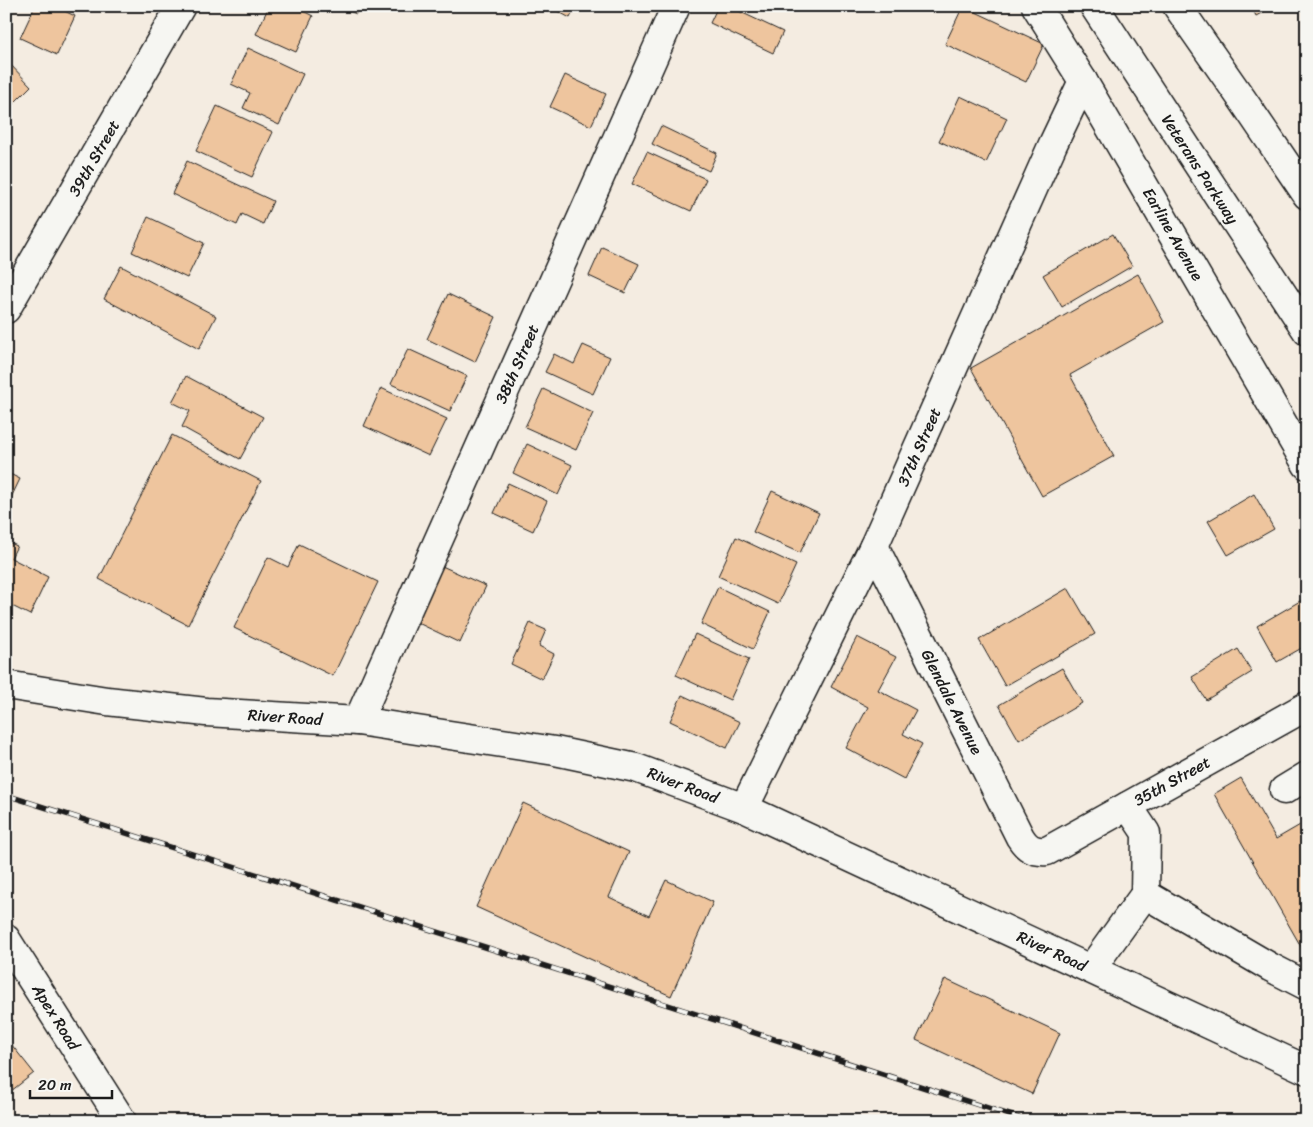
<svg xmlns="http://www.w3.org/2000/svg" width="1313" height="1127" font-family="Sriracha,sans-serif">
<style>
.building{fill:#eec59e;stroke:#1c1c1c}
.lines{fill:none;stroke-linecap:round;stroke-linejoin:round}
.minor-casing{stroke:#1c1c1c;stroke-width:31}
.major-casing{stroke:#1c1c1c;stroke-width:31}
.minor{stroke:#f6f6f2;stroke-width:28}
.major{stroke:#f6f6f2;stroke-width:28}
.rail-casing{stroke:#1c1c1c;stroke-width:5.5}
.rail{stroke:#f6f6f2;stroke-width:4;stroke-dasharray:11;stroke-linecap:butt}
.labels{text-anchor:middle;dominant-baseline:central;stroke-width:4;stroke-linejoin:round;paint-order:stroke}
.street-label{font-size:16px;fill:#1c1c1c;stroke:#f6f6f2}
</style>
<rect width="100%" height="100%" fill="#f4ece1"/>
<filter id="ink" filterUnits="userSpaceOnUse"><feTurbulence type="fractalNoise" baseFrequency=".02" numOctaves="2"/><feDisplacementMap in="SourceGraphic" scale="10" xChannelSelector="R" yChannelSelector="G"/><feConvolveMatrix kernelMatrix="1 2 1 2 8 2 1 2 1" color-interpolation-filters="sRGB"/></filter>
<g filter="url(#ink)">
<g class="building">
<polygon points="35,6 54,6 75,16 57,55 20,38"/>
<polygon points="269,6 293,6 313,16 296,52 256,34"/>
<polygon points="340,6 360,6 356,14"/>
<polygon points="548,6 576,6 570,18"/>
<polygon points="718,6 728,6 783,32 773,53 710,23"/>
<polygon points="963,6 1044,44 1026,82 945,44"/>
<polygon points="1251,6 1274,6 1256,16"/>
<polygon points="248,48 303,74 279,125 243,108 250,93 231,84"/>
<polygon points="6,60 31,86 6,111"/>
<polygon points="565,75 606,94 591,126 550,107"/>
<polygon points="960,96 1007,118 986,163 939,141"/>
<polygon points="217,106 273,132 252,177 196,151"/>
<polygon points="661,126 717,153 709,171 652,144"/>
<polygon points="647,152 706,179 691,211 632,184"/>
<polygon points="187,161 273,201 263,224 242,214 237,225 172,194"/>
<polygon points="148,217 204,243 187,278 132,252"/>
<polygon points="1113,234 1132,266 1062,307 1043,275"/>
<polygon points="602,247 639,264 625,293 589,276"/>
<polygon points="121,266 216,316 199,349 104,299"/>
<polygon points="1138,274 1164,322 1070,375 1114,456 1042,496 971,368"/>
<polygon points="448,294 496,317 475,362 427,339"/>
<polygon points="583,345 610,357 593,394 545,372 554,354 574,364"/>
<polygon points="408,349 467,376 450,411 391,384"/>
<polygon points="186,376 263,417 240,459 182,427 190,411 172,402"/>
<polygon points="381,388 447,419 429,456 364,426"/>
<polygon points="543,389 593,413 576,450 525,427"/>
<polygon points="172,435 261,481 188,625 99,579"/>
<polygon points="527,444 572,465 558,495 513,473"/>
<polygon points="6,472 20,479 6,508"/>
<polygon points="508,483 547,501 533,531 494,513"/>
<polygon points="772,491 819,513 800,553 753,532"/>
<polygon points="1254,494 1274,529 1228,555 1208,521"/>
<polygon points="736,537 796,565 778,604 718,576"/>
<polygon points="6,541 17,546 11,558 48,577 30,615 6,603"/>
<polygon points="299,544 378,582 333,676 234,628 268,557 288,567"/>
<polygon points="442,566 486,586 460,643 416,622"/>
<polygon points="718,587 770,612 753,649 701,624"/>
<polygon points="1068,588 1095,634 1005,686 979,640"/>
<polygon points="1307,597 1307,645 1277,662 1257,626"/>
<polygon points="530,623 546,630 539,646 554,654 542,679 511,664"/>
<polygon points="695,634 749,659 730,700 676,675"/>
<polygon points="857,637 896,657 878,690 916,710 903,734 922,744 904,779 846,748 868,707 831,687"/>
<polygon points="1238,649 1252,672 1206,700 1192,677"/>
<polygon points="1062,668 1082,703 1019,740 999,705"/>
<polygon points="682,695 740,722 727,748 670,721"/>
<polygon points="1241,778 1276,839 1307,821 1307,957 1214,794"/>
<polygon points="523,803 629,852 609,897 649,916 666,880 713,902 671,996 476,907"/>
<polygon points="945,979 1060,1033 1032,1094 916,1040"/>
<polygon points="11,1044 34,1073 6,1095 6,1047"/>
</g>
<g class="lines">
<g class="minor-casing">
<g id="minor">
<polyline points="1036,6 1083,81 1307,465"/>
<polyline points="6,309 181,6"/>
<path d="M874,546L1020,837C1027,848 1033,852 1047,851L1307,706"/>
<polyline points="358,721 676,6"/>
<polyline points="1284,790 1307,776"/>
<polyline points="1128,806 1146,833 1145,894"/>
<polyline points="744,808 874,546 1053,144 1083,81"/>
<polyline points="6,939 122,1121"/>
<polyline points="1091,969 1145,894 1270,967 1307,986"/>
</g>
</g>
<g class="major-casing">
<g id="major">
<polyline points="1094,6 1307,331"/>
<polyline points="1177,6 1244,102 1307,195"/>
<polyline points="6,685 107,701 206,712 358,721 555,751 636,768 744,808 1307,1070"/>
</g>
</g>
<use href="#minor" class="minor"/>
<use href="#major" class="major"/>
<g class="rail-casing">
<polyline id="rail" points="6,795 687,1011 1028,1121"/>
</g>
<use href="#rail" class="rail"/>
</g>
</g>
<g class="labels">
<g class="street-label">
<text transform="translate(94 158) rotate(-60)">39th Street</text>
<text transform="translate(1200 169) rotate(57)">Veterans Parkway</text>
<text transform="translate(1173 234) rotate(60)">Earline Avenue</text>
<text transform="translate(517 364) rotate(-66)">38th Street</text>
<text transform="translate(919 447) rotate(-66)">37th Street</text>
<text transform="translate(952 702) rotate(63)">Glendale Avenue</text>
<text transform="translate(285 717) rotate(4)">River Road</text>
<text transform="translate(1172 781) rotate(-29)">35th Street</text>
<text transform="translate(683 785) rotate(21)">River Road</text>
<text transform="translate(1052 951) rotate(25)">River Road</text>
<text transform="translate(56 1017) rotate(58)">Apex Road</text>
</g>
</g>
<rect width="1313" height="1127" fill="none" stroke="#f6f6f2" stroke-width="25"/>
<rect x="12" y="12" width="1288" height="1102" fill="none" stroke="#1c1c1c" stroke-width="2" filter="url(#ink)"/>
<path d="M30 1090v8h82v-8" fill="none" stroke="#1c1c1c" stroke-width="2.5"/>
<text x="38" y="1090" font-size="15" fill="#1c1c1c" stroke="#f6f6f2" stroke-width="4" paint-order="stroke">20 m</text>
</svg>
